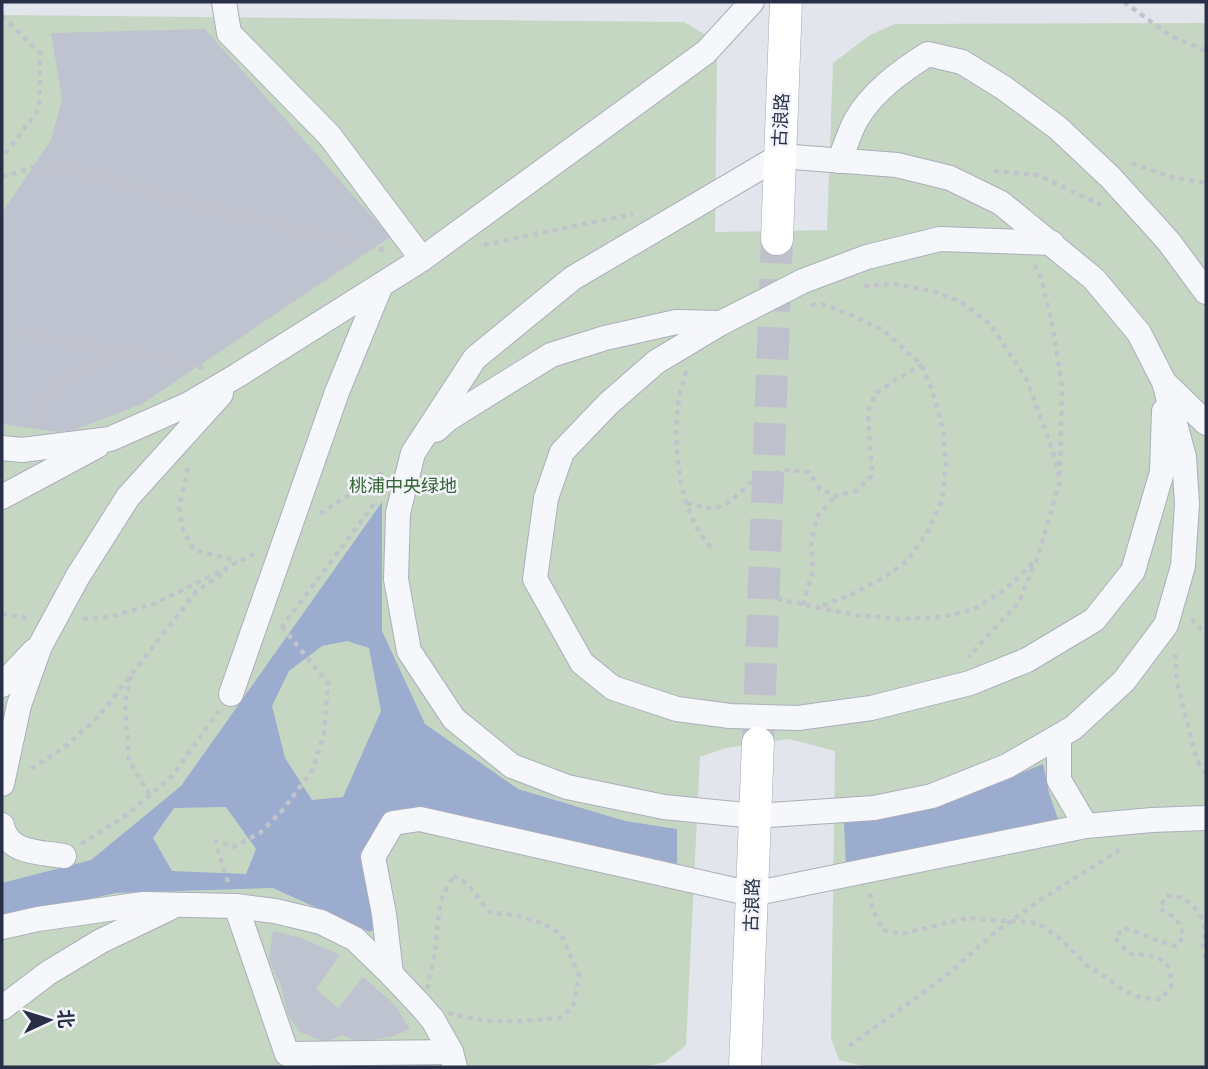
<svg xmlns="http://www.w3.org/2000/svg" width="1208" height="1069" font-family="Montserrat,'Noto Sans SC',sans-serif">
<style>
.green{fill:#c5d7c3}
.water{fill:#9baccf;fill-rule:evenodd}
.building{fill:#bfc3cf}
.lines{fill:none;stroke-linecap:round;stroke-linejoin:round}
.major-tunnel{stroke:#bec1cb;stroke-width:32;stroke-dasharray:32 16;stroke-linecap:butt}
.minor-casing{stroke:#abaeba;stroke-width:26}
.major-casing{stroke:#a1a7b9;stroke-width:33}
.path{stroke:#c1c3cb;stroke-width:4.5;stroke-dasharray:5 5;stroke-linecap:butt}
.minor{stroke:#f6f7fa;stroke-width:24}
.major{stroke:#fff;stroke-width:32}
.labels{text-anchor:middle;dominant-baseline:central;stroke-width:5;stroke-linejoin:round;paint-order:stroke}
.street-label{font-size:18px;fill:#292f46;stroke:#f3f4f9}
.park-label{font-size:18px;fill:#366335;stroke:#f3f4f9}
</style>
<rect width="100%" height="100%" fill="#e3e5ec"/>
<polygon class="green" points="2,15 684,22 706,35 717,60 715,232 827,230 833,63 870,35 895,24 1206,23 1206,1067 866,1067 839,1060 831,1038 835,751 789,739 726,748 700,757 686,1045 665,1062 645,1067 2,1067"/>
<g class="water">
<path d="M382,502V631L425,724L518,789L625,821L677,829V864L429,809L385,816L362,850L377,927L370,932L273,888L116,893L2,918V883L91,860L181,786ZM347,641L369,648L381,711L343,797L312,800L285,758L272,706L289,671L322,646ZM226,807L256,849L246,874L172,871L153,838L174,808Z"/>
<polygon points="1043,764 1049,793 1058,819 846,867 844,823 889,816 999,782"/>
</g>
<g class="building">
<polygon points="205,29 390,237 142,404 66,433 2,424 2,213 51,140 62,99 51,33"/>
<polygon points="273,931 304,939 340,955 316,989 338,1008 363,977 394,1004 410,1029 390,1037 358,1042 342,1035 325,1042 300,1032 288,1015 280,983 272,967 269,958"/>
</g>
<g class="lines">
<polyline class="major-tunnel" points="758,743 777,239"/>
<g class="minor-casing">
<g id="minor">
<polyline points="224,2 229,33 329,135 422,259"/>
<path d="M839,161C845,148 849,133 856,120C872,92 901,71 928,54L962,62L1004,88L1058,128L1110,177L1152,223L1169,242L1206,292"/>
<polyline points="1052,243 940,239 867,257 803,281 721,323 656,362 608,404 562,452 546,498 535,579 582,663 613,688 677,709 730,716 798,718 871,708 970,683 1027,660 1094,620 1133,571 1162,472 1164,411"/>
<polyline points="1164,382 1184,457 1187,504 1183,566 1166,625 1124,681 1073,728 1007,766 932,796 874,808 755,816 664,807 567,787 512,766 454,719 409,651 396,579 398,513 413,453 475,358 573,278 780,156 897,165 950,178 1001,203 1094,279 1139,333 1164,382 1206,423"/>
<polyline points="436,430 448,419 551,355 605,338 676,322 721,323"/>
<polyline points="2,448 22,450 110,439 187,405 238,375 422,259 706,52 752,2"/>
<polyline points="2,497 97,446"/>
<polyline points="2,685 34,651"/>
<polyline points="231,694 337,392 381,285"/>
<polyline points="1059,736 1059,780 1086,826"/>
<polyline points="2,784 19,705 40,646 78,576 128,497 221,394"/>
<path d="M2,825C7,854 40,852 64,856"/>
<polyline points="236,906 287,1054 451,1052"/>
<polyline points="2,927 38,919 143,904 236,906 275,911 321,922 355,939 391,974 423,1008 433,1020 451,1052 455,1067"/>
<polyline points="391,974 384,914 373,857 393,823 420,819 752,894 1086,826 1152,820 1206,818"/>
<polyline points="2,1008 48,973 101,941 170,908"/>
</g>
</g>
<g class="major-casing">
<g id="major">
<polyline points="777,239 786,2"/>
<polyline points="745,1067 758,743"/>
</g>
</g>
<g class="path">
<polyline points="1124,2 1171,36 1206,51"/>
<polyline points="2,16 40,53 39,109 2,158"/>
<polyline points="1132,163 1171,177 1206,183"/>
<polyline points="994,171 1038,175 1101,205"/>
<polyline points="2,177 47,163 179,200 384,250"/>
<polyline points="484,245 633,214"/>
<polyline points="1034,265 1041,277 1053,328 1062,386 1060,473"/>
<polyline points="864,286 894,284 933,291 961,302 990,324 1027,380 1053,452 1060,481 1037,559 1019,602 968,657"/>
<polyline points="811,305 826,305 856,317 883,330 922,365 934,396 943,429 946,465 942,501 927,533 907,561 883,578 848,596 816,608"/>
<polyline points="2,330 117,350 204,368"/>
<path d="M686,371C684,380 680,389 679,398C673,438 677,492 697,528C701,536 708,543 713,550"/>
<polyline points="32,427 44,395 117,350"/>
<polyline points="188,468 179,507 183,530 194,550 238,561"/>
<polyline points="687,503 714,509 731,501 754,479 787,470 809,472 820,489 835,496 856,491 872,476 868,413 875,394 895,380 922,365"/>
<polyline points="320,514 383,472"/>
<polyline points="750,586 777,599 855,615 899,619 940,617 973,610 1007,588 1034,562"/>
<polyline points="803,605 813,570 811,544 817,517 835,496"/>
<polyline points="2,614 29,618"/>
<polyline points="83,619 110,617 156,603 256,553"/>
<polyline points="1192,619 1196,625 1206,633"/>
<polyline points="281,628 374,504"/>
<polyline points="1175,654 1177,683 1197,761 1206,773"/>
<polyline points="131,676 125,703 129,761 150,795"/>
<polyline points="31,769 67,745 98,717 196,592 227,570"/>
<polyline points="81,844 128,814 172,776 219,711"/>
<polygon points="453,876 468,884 489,912 518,916 542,923 561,934 579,976 573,1007 559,1018 522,1021 486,1021 423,1008 435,952 440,902"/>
<polyline points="228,882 218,851 216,841 233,847 260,833 281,812 312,771 324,734 328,683 282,627"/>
<path d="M870,893L872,909L883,930L902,934L967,918L1037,923L1057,936L1089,967L1106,977L1123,990L1141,998L1161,999L1171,987C1171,981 1171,974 1169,969C1163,955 1146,954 1133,955L1124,948L1115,938L1123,928C1142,933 1158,942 1176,946L1184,936L1176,918L1160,909L1166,896C1170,896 1174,896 1178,897C1189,899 1203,915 1204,926C1206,940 1199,946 1206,960"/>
<polyline points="849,1046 942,979 992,935 1040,900 1123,848"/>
</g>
<use href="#minor" class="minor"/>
<use href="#major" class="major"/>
</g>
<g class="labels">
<g class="street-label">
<text transform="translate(781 120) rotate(-87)">古浪路</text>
<text transform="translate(752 905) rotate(-88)">古浪路</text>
</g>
<g class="park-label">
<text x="403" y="486">桃浦中央绿地</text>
</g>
</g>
<rect width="1208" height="1069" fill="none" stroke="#292f46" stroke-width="7"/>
<g transform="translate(49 1020) rotate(86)" stroke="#f3f4f9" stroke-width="5" paint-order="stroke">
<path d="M0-5L12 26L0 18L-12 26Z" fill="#292f46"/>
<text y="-10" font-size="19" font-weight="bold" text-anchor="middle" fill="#292f46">北</text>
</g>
</svg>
